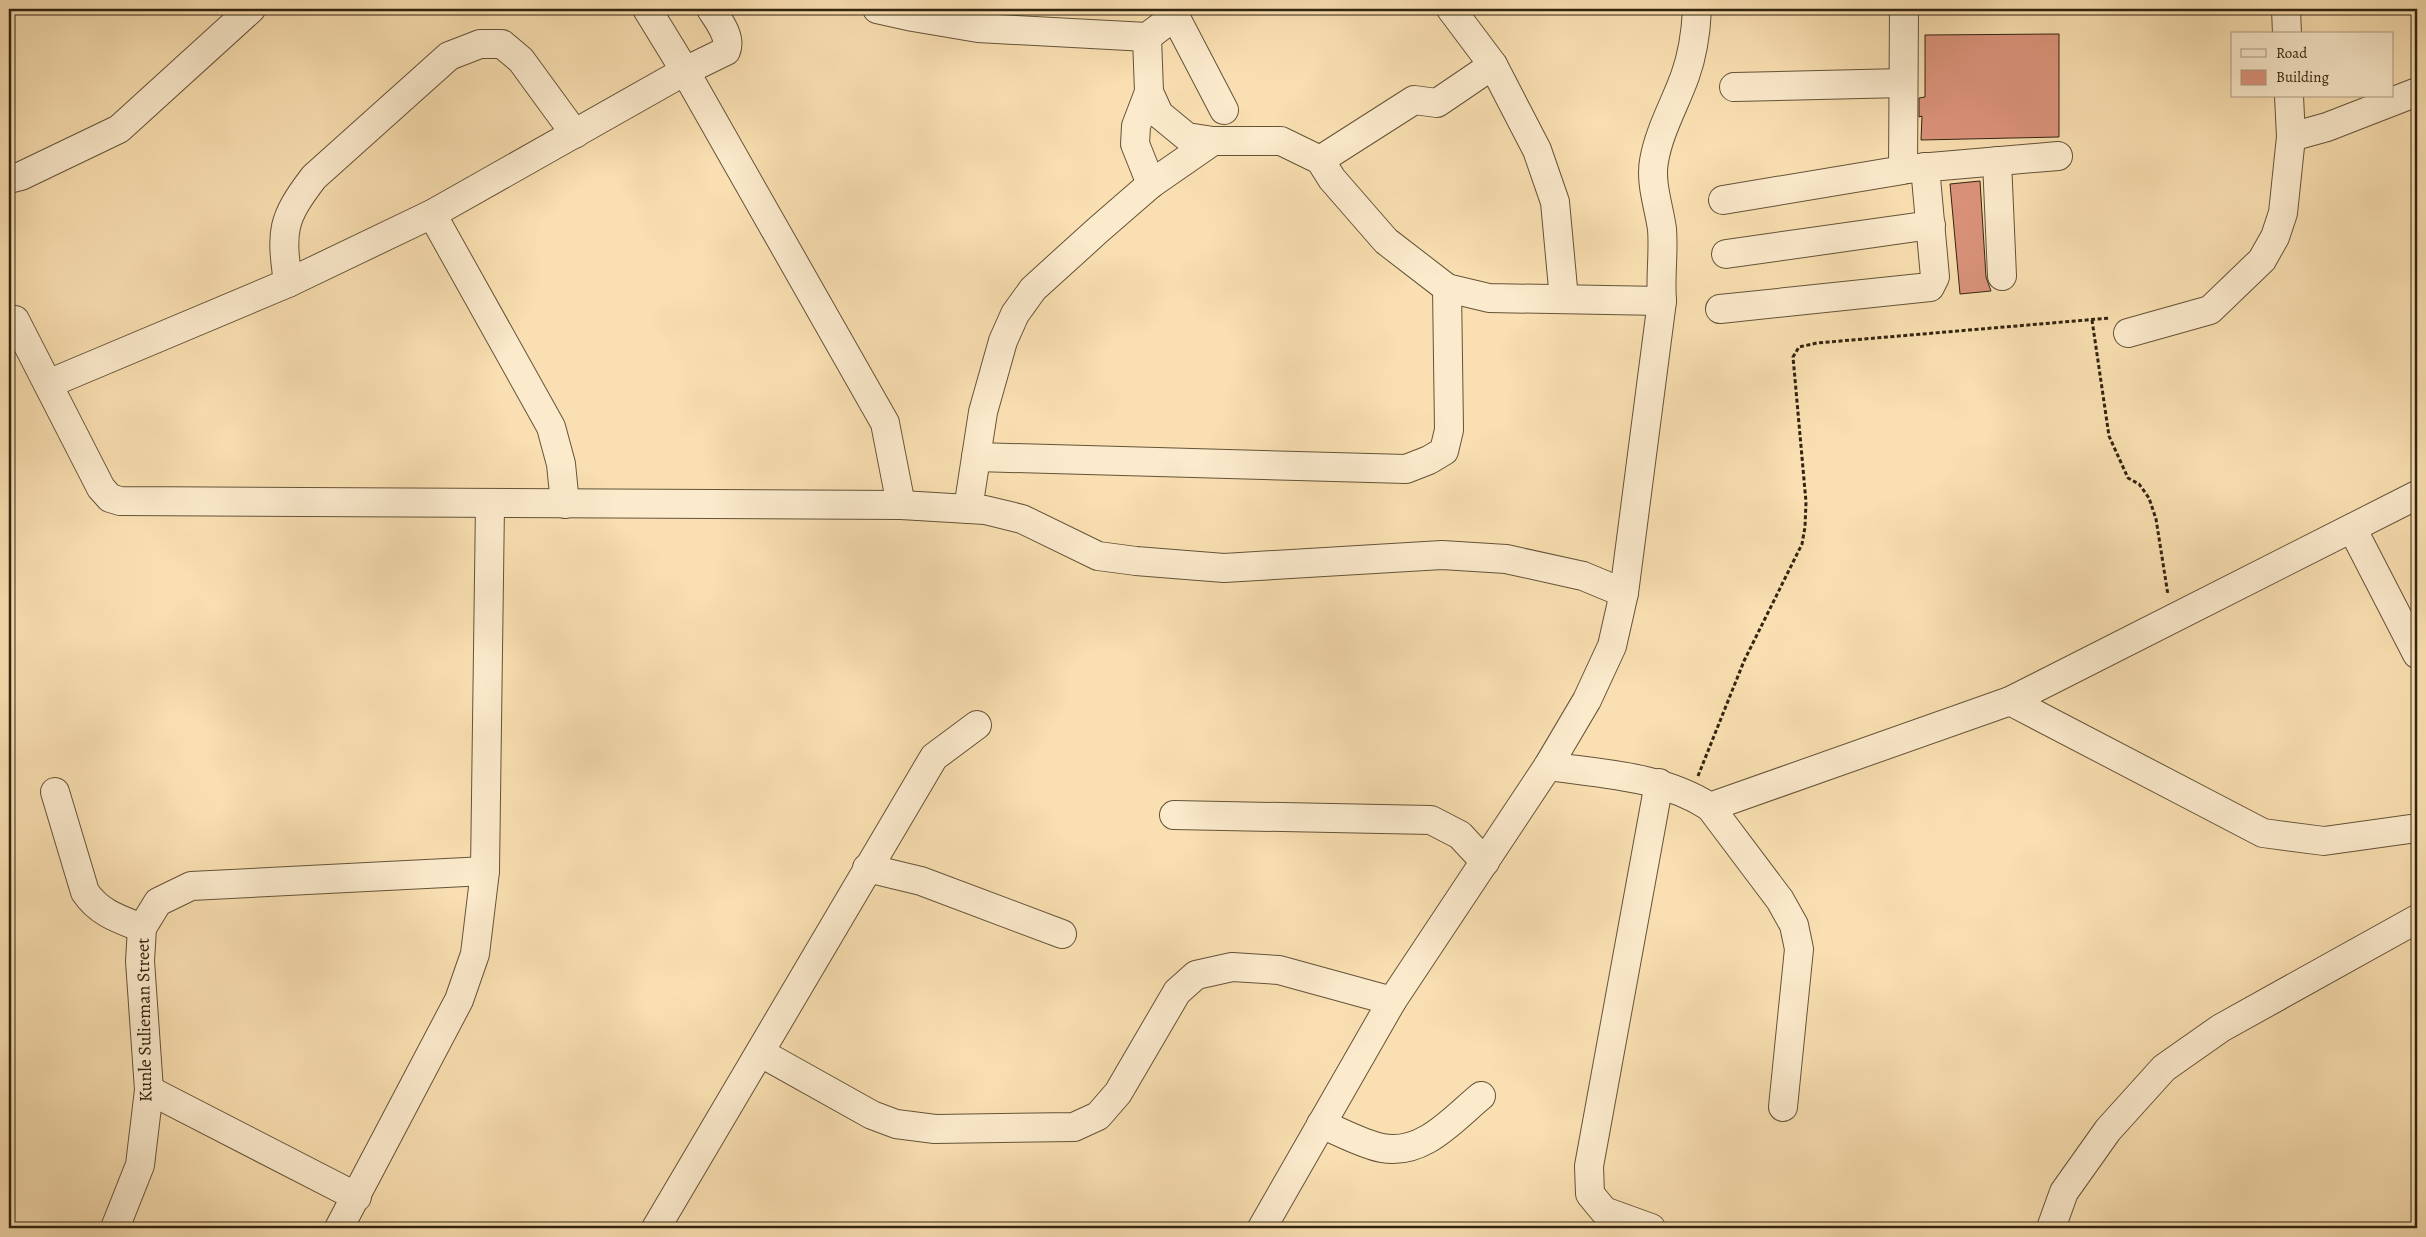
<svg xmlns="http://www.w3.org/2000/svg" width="2426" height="1237" font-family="Alegreya,serif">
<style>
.building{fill:#dc947c;stroke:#322410}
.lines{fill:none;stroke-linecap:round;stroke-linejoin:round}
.minor-casing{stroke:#645338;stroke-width:30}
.path{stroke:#322410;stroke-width:3;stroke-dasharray:4 2.5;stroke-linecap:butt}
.minor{stroke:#fbeacc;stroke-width:28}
.labels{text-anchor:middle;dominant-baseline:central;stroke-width:4.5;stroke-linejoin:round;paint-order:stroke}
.street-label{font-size:18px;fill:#322410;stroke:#fbeacc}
</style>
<rect width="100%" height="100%" fill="#f9dfb1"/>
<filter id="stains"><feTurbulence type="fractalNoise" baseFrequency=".004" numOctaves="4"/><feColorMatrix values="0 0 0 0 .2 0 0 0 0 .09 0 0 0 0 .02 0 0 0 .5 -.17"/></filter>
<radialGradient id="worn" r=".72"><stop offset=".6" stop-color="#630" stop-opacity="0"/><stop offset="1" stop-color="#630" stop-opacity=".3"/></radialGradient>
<g class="building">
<polygon points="2059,34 2059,137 1921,140 1922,116 1919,117 1919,98 1925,97 1925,35"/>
<polygon points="1980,181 1986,277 1991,291 1960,294 1950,184"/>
</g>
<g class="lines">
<g class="minor-casing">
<g id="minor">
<polyline points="647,9 685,71 885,423 901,505"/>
<polyline points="877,9 913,17 978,28 1147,37 1175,16 1171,9"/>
<polyline points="1451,9 1493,65 1537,150 1555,202 1564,299"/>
<polyline points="2286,9 2287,34"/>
<polyline points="1175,16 1224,110"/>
<polyline points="1147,37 1149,92 1159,114 1187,137 1213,141 1281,141 1320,160 1332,179 1386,241 1447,288 1489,298 1662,301"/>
<polyline points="1734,87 1903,83"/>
<polyline points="1149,92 1136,126 1135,144 1151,184"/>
<polyline points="2291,137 2327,127 2417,92"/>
<polyline points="1320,160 1414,100 1437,103 1493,65"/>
<polyline points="1997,161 2002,276"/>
<polyline points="1907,169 2058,156"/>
<polyline points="9,179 21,176 119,129 251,9"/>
<polyline points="1723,200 1903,170 1904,9"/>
<polyline points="432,214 551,427 561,464 565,504"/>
<polyline points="1726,254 1931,225"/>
<path d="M288,283C281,231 281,220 314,177L449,56L480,44H502L521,60L575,134"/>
<polyline points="1720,309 1930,287 1935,277 1925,167"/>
<polyline points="15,320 101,488 110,498 120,501 901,505 985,510 1022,519 1098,556 1136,561 1224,568 1442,555 1506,559 1583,576 1624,593"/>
<polyline points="2128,333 2210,310 2262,260 2275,237 2283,213 2291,137 2289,96"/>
<path d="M48,384L288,283L432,214L685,71L726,51C732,37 718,20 711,9"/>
<polyline points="976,457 1406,469 1429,460 1444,451 1449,430 1447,288"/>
<polyline points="968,509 983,412 1003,341 1015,314 1033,289 1098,230 1151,184 1213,141"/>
<polyline points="2352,528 2417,654"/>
<polyline points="2010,701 2263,833 2324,841 2417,828"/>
<path d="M1548,766C1603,774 1662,776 1710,807L2010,701L2417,495"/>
<path d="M55,792L85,892C99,913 119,919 142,928"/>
<polyline points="1710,807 1780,900 1794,925 1799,949 1783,1107"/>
<polyline points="1174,815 1431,820 1460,835 1485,862"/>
<polyline points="867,868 921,881 1062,934"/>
<polyline points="761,1053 872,1115 896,1124 935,1129 1074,1127 1098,1116 1118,1093 1177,992 1196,975 1232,967 1279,970 1392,1001"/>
<polyline points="149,1090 357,1197"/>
<path d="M1321,1124C1341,1132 1362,1144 1382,1148C1423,1156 1453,1119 1481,1096"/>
<polyline points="115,1228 140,1165 149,1090 140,961 142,928 158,902 191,886 485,871"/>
<polyline points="339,1228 459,1000 475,954 485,871 490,504"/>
<polyline points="656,1228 934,757 977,725"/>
<path d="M1262,1228L1392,1001L1548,766L1587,700L1612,646L1624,593L1662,301C1660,277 1664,252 1662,229C1659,207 1650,183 1654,161C1659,131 1675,104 1685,76C1693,54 1696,31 1697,9"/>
<polyline points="1651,1228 1604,1211 1590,1194 1589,1166 1659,783"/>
<polyline points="2051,1228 2064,1192 2108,1130 2164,1068 2221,1028 2417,919"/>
</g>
</g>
<g class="path">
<polyline points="2092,320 2109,436 2128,478 2139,484 2149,498 2156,519 2168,595"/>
<polyline points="1698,776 1744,661 1802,544 1805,527 1806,502 1793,357 1799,347 1817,343 2110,318"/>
</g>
<use href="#minor" class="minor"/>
</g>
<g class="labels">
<g class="street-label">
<text transform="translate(144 1020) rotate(-91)">Kunle Sulieman Street</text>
</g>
</g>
<rect width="2426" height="1237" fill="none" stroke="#f9dfb1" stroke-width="30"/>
<rect x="10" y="10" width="2406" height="1217" fill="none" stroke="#322410" stroke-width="2.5"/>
<rect x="15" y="15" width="2396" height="1207" fill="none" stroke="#322410"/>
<rect x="2231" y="32" width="162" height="65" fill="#fbeacc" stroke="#ab9b81"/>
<rect x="2241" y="49" width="25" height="8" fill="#fbeacc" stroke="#ab9b81"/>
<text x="2276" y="58" font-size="15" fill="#322410">Road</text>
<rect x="2241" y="70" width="25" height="15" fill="#dc947c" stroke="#ab9b81"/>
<text x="2276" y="82" font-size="15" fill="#322410">Building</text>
<rect width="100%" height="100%" filter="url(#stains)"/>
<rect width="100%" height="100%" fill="url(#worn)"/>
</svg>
